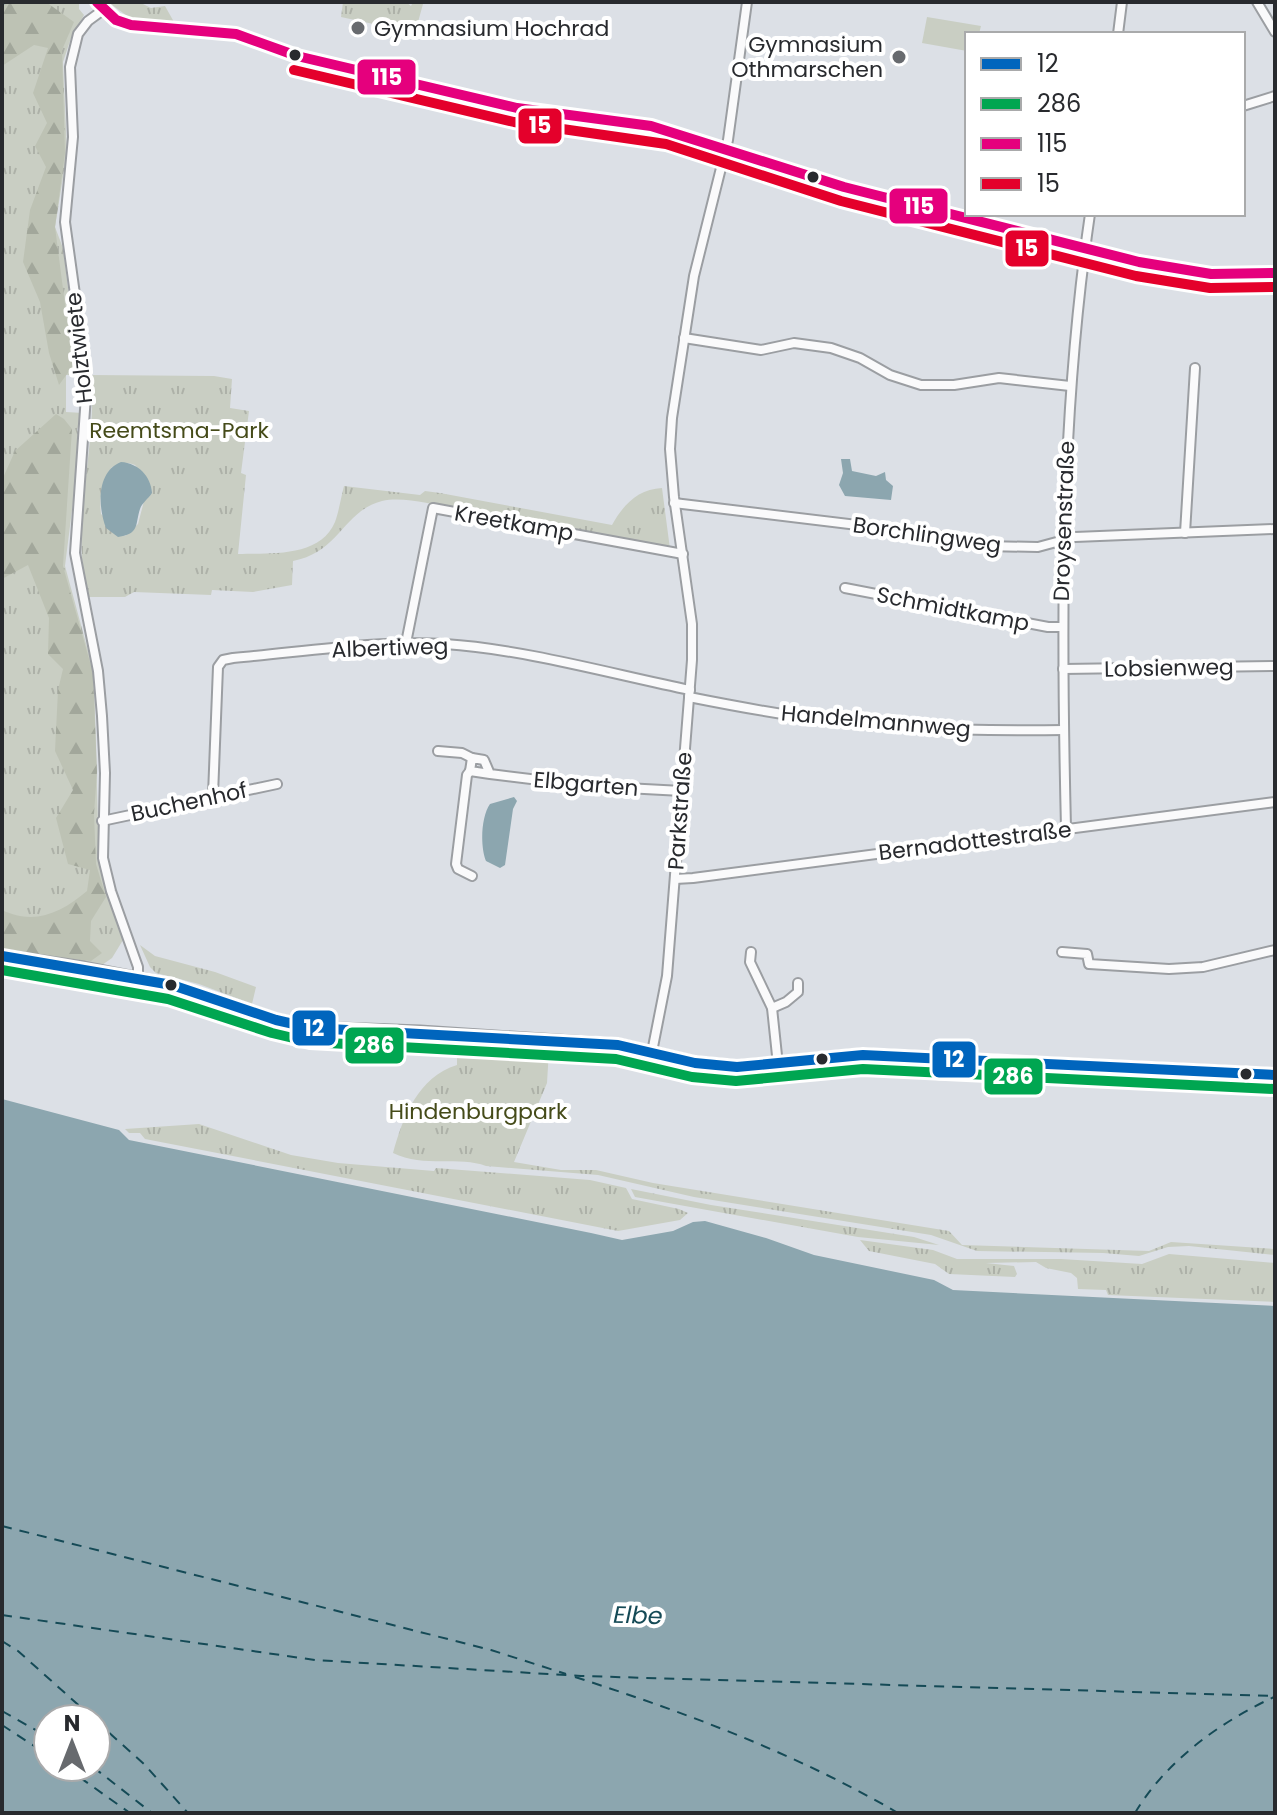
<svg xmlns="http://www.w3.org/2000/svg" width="1277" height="1815" font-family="Poppins,sans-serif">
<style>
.grass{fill:url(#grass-tufts);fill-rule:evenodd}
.forest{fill:url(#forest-firs)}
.pitch{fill:#c9cec3}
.water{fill:#8ca6af;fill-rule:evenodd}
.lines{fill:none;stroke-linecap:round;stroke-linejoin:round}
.stream{stroke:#8ca6af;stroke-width:2}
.ferry{stroke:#154a56;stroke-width:2;stroke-dasharray:10 8;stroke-linecap:butt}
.street-casing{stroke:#9b9ea2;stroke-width:12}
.secondary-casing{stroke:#9b9ea2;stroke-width:15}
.street{stroke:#fafafb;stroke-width:8}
.secondary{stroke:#f2f1ef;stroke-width:11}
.bus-1-casing{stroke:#fff;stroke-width:16}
.bus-2-casing{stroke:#fff;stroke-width:16}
.bus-3-casing{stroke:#fff;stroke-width:16}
.bus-4-casing{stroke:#fff;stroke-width:16}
.bus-1{stroke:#0065bd;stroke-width:10}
.bus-2{stroke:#00a651;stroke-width:10}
.bus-3{stroke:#e5007d;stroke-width:10}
.bus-4{stroke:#e4002b;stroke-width:10}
.poi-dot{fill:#676a6e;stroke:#fff;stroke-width:3}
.bus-dot{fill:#282a2e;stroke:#fff;stroke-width:3}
.labels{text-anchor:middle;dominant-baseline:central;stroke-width:8;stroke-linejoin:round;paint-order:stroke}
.poi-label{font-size:22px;fill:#282a2e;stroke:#fff;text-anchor:start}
.street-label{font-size:22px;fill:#282a2e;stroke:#fff}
.park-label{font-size:22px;fill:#454b19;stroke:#fff}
.water-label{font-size:24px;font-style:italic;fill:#154a56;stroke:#fff}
.line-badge{stroke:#fff;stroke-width:3}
.badge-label{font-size:22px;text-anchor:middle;font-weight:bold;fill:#fff}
</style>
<defs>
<pattern id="grass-tufts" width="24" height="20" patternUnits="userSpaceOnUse" patternTransform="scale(2)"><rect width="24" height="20" fill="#c9cec3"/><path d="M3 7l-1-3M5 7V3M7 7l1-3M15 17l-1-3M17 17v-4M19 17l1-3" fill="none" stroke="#adb1a8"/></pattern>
<pattern id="forest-firs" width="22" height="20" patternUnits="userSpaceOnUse" patternTransform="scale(2)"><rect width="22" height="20" fill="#bdc2b4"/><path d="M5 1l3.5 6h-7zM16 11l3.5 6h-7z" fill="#a2a79b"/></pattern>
</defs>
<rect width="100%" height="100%" fill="#dce0e6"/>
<g class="grass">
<polygon points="2,2 79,2 79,9 84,15 71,38 63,62 67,152 55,227 63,248 79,375 66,375 66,412 83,413 77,430 81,438 65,566 94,673 99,863 123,940 112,958 102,965 2,952"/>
<polygon points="108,2 139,2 151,8 165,6 174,22 130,18"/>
<polygon points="343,2 406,2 411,6 413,2 423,4 415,33 341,17"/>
<path d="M91,375L214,376L232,379L230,408L249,411L241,473L246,475L238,554C269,553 320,558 335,522C339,511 341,497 344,486L420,495L425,491L440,493L612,525C623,505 638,489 662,488L670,549C598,535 526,520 454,508C432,505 404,496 382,501C343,511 340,552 293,561L292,585L253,592L212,590L211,595L134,592L125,597H88C69,523 98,449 91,375ZM129,463L135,465L149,482L138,524L125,536L101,514C99,498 102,480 112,467Z"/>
<polygon points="140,945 155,956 215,972 256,987 252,1004 199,984 156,973 150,967"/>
<path d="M457,1044L549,1050L547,1083L514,1162L561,1170H596L653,1183L949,1231L962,1245L1149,1251L1171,1242L1275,1249V1255L1189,1246L1168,1247L1139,1256L1103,1253L977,1251L931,1235L694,1197L598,1175L486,1166C460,1156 424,1168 393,1153C403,1117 418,1077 457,1065Z"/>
<polygon points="199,1124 291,1155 338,1163 434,1171 436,1168 590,1180 626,1188 632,1199 679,1209 688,1213 680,1220 618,1231 145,1139 140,1133 129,1133 125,1129"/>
<polygon points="631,1189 711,1205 914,1237 939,1245 858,1237 635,1197"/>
<polygon points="860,1240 933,1250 957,1259 1061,1259 1142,1264 1169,1254 1275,1263 1275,1302 1108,1295 1106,1290 1078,1289 1077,1278 1071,1273 1046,1268 1036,1262 986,1263 1014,1266 1017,1274 1015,1277 949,1274 935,1264 869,1251"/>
</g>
<g class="forest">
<polygon points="2,2 46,2 74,22 62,50 65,153 55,227 73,366 59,385 49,353 40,302 23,262 30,210 46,167 35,146 47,123 33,93 48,48 34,45 2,66"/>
<path d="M56,414L64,419L72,429L63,566L93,673L97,772L94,814L96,864L106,897L91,921L90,941L102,953L91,961L2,951V910C35,926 62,912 87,891L90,870L68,864L56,818L73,790L55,751L58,690L63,669L48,654L49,618L28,565L2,579V480L15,451Z"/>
</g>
<polygon class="pitch" points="927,17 981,26 979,34 967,34 967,51 922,43"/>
<g class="water">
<polygon points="841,459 850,459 852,471 876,476 885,472 886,480 893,486 891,500 845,496 839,485 843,473"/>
<path d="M121,462C138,463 151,476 152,493C148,499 142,503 140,509C135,524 140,534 118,537L106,528C98,507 96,472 121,462Z"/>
<path d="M514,797L517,801L513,809L505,865L500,868L486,861C480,846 481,817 490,804Z"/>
<path d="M2,1099L119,1130L129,1140L591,1233L622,1240L673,1231L693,1222L705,1221L766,1238L814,1255L934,1280L953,1290L1275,1306V1813H2ZM96,1719V1767H48V1719Z"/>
</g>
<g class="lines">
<polyline class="stream" points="2,5 7,2"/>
<g class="ferry">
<polyline points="2,1526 491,1650 566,1674"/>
<polyline points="2,1615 315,1660 581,1676 1275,1696"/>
<polyline points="2,1641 18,1651 94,1719"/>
<path d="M575,1677C687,1713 797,1754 898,1813"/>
<polyline points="2,1711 48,1737"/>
<polyline points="96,1721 144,1764 188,1813"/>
<polyline points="2,1725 48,1755"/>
<polyline points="65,1767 130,1813"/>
<polyline points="93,1767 152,1813"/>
<path d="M1135,1813C1166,1761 1220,1722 1274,1697"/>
</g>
<g class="street-casing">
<g id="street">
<polyline points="97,2 116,20 131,25 236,34 297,56 517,108 651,126 844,187 1139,262 1211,274 1275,273"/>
<polyline points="1257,2 1275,32"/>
<polyline points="103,10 88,21 78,34 70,67 73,137 65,222 87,381 75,553 98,671 102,716 105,773 103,858 111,891 138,967 138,978"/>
<polyline points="1118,34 1122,2"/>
<polyline points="1243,106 1275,96"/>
<polyline points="684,338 761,350 794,343 831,348 860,358 890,375 921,385 954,385 999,378 1070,386"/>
<polyline points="674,503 932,534 984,546 1038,547 1075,537 1275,529"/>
<polyline points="1185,533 1195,368"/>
<polyline points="845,588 1048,627 1061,627"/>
<polyline points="406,643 433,508 683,554"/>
<polyline points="1063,669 1275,666"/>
<path d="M689,697C734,706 778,714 823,720C902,730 984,731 1064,730"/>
<polyline points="438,751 462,753 472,758"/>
<polyline points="470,771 467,775 456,864 458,869 472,876"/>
<polyline points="490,774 470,771 472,758 484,760 490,774 588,786 682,791"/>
<path d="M213,795L218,667L223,660L233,658C303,652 375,640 445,644C523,649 612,674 690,690"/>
<polyline points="102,821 277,784"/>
<path d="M1066,828C1061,622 1060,418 1090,214"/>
<polyline points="675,879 693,878 1275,802"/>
<polyline points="751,952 750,962 772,1008 778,1065"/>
<polyline points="1062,952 1087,954 1089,964 1169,969 1203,967 1275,950"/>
<polyline points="772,1008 786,1002 798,992 798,983"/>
<polyline points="652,1052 667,976 692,660 692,624 674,497 670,449 672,418 694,276 728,140 747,2"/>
</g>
</g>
<g class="secondary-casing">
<polyline id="secondary" points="2,956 84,968 172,985 276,1020 312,1028 420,1032 618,1045 695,1063 737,1067 863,1055 1275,1075"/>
</g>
<use href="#street" class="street"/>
<use href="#secondary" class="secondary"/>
<g class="bus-1-casing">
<polyline id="bus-1" points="2,956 172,985 276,1020 312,1028 618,1045 695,1063 737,1067 863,1055 1275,1075"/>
</g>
<g class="bus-2-casing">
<polyline id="bus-2" points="2,970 168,999 272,1033 310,1042 616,1059 692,1077 736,1081 863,1069 1274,1089"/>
</g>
<g class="bus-3-casing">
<polyline id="bus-3" points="97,2 116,20 131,25 236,34 297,56 517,108 651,126 844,187 1139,262 1211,274 1275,273"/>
</g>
<g class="bus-4-casing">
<polyline id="bus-4" points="294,70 514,122 666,144 841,201 1136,276 1210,288 1275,287"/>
</g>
<use href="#bus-1" class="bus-1"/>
<use href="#bus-2" class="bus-2"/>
<use href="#bus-3" class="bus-3"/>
<use href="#bus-4" class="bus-4"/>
</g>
<g class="poi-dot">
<circle cx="358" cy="28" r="8"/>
<circle cx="899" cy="57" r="8"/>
</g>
<g class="bus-dot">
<circle cx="295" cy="55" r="7"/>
<circle cx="813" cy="177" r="7"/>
<circle cx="171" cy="985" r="7"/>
<circle cx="822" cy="1059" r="7"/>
<circle cx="1246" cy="1074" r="7"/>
</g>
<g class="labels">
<g class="poi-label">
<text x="374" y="28">Gymnasium Hochrad</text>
<text x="883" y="44" text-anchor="end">Gymnasium<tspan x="883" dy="25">Othmarschen</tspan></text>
</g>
<g class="street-label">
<text transform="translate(79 348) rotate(-96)">Holztwiete</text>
<text transform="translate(1064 521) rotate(-88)">Droysenstraße</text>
<text transform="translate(514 523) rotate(10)">Kreetkamp</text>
<text transform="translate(927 535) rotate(8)">Borchlingweg</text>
<text transform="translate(953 609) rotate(11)">Schmidtkamp</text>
<text transform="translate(390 648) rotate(-2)">Albertiweg</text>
<text transform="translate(1169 668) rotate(-1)">Lobsienweg</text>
<text transform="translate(876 721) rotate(5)">Handelmannweg</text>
<text transform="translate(586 784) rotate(5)">Elbgarten</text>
<text transform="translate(189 802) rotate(-12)">Buchenhof</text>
<text transform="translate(680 811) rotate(-86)">Parkstraße</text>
<text transform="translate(975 841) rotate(-7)">Bernadottestraße</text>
</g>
<g class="park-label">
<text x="179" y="430">Reemtsma-Park</text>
<text x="478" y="1111">Hindenburgpark</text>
</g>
<g class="water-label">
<text transform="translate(638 1615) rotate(2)">Elbe</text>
</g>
</g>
<g class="line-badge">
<rect x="356" y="58" width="61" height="38" rx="8" fill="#e5007d"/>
<rect x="517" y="107" width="46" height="38" rx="8" fill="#e4002b"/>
<rect x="888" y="187" width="61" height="38" rx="8" fill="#e5007d"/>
<rect x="1004" y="229" width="46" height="39" rx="8" fill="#e4002b"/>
<rect x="291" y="1009" width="46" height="38" rx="8" fill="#0065bd"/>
<rect x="344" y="1026" width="61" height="39" rx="8" fill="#00a651"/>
<rect x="931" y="1040" width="46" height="39" rx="8" fill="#0065bd"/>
<rect x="983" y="1057" width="61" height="39" rx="8" fill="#00a651"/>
</g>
<g class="badge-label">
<text x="387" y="85">115</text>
<text x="540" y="133">15</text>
<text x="919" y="214">115</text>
<text x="1027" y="256">15</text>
<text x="314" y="1036">12</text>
<text x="374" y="1053">286</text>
<text x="954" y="1067">12</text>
<text x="1013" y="1084">286</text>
</g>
<rect width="1277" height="1815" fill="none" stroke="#282a2e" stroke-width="8"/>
<rect x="965" y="32" width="280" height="184" fill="#ffffff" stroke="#a9aaab" stroke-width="2"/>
<rect x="981" y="58" width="40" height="12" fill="#0065bd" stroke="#a9aaab" stroke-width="2"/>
<text x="1037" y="72" font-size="24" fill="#282a2e">12</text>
<rect x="981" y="98" width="40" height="12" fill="#00a651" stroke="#a9aaab" stroke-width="2"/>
<text x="1037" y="112" font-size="24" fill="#282a2e">286</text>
<rect x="981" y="138" width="40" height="12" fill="#e5007d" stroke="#a9aaab" stroke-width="2"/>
<text x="1037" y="152" font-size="24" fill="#282a2e">115</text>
<rect x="981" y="178" width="40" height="12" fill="#e4002b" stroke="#a9aaab" stroke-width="2"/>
<text x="1037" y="192" font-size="24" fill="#282a2e">15</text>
<g transform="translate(72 1743)"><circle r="38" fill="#ffffff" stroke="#a9aaab" stroke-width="2"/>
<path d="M0-6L14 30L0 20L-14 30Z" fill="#676a6e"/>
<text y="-12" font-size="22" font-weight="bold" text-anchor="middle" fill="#282a2e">N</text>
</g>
</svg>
